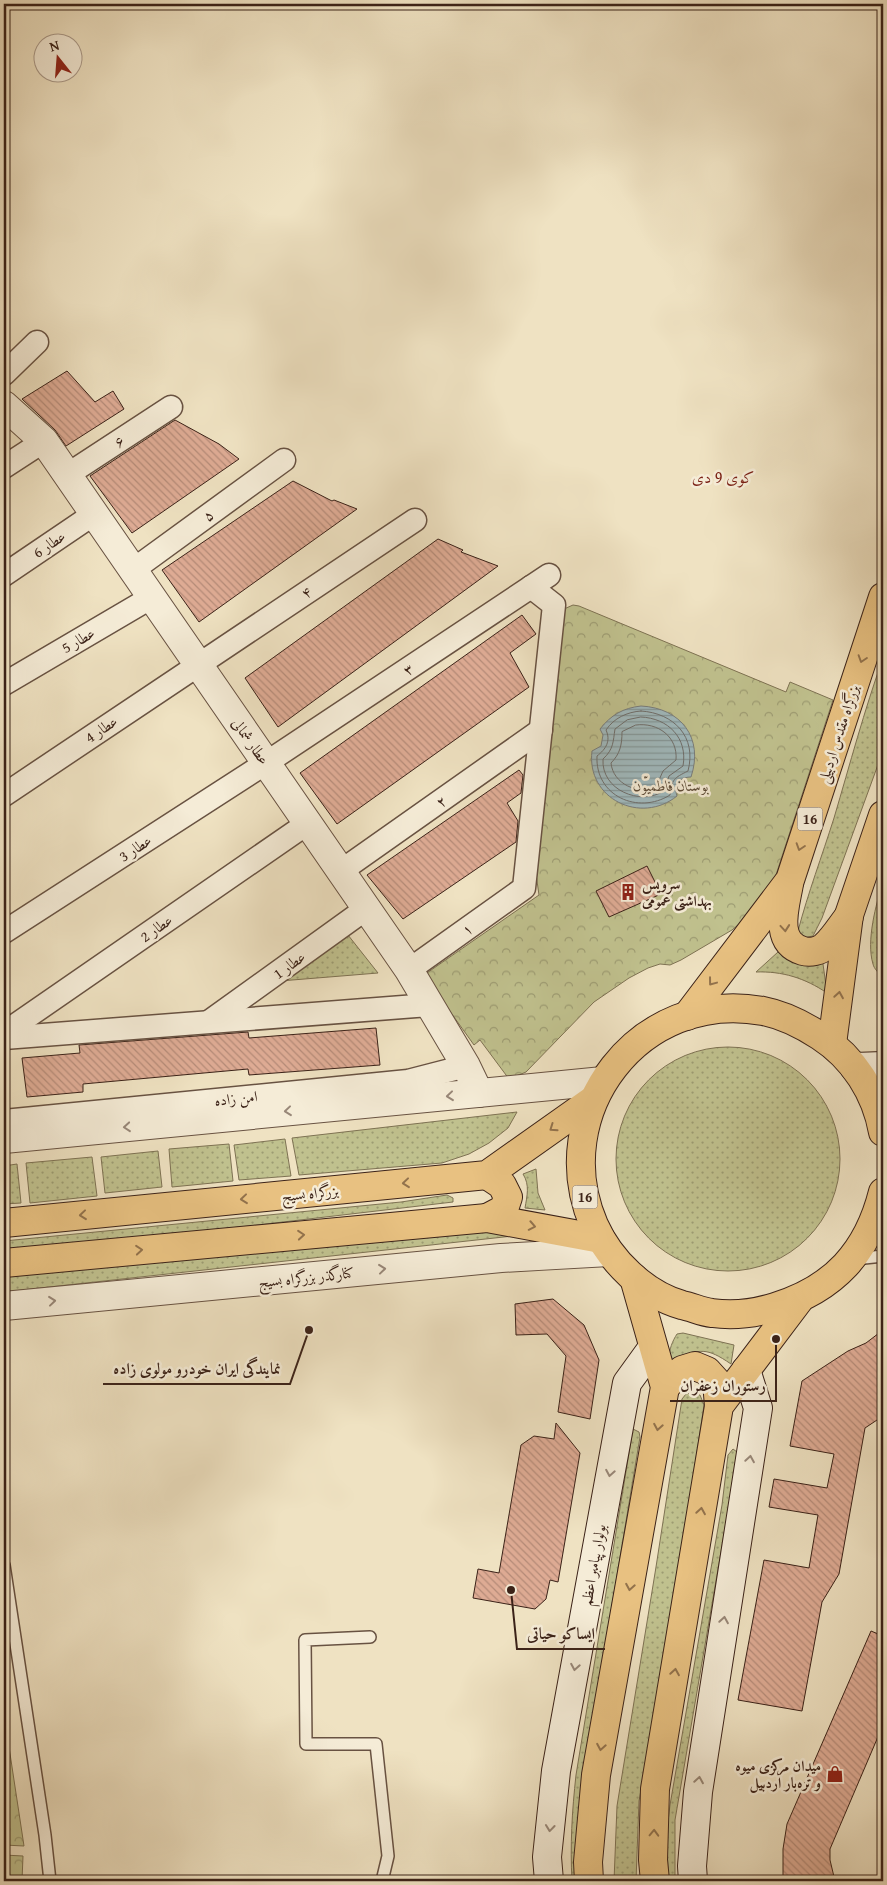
<svg xmlns="http://www.w3.org/2000/svg" width="887" height="1885" font-family="'Gentium Book Plus',Amiri,serif">
<style>
.grass{fill:url(#grass-dots);stroke:#7e7253}
.forest{fill:url(#forest-crowns);stroke:#7e7253}
.water{fill:url(#water-rules);stroke:#787d7c}
.lines{fill:none;stroke-linecap:round;stroke-linejoin:round}
.shore{stroke:#6e6e6c;stroke-width:1}
.building{fill:url(#building-back-hatch);stroke:#3b2218}
.service-casing{stroke:#685242;stroke-width:14}
.minor-casing{stroke:#685242;stroke-width:25}
.tertiary-casing{stroke:#685242;stroke-width:30}
.secondary-casing{stroke:#3b2218;stroke-width:30}
.primary-casing{stroke:#3b2218;stroke-width:30}
.trunk-casing{stroke:#3b2218;stroke-width:30}
.service{stroke:#f5ecd7;stroke-width:11}
.minor{stroke:#f5ecd7;stroke-width:22}
.tertiary{stroke:#f5ecd7;stroke-width:28}
.secondary{stroke:#f5ecd7;stroke-width:28}
.primary{stroke:#e8c181;stroke-width:28}
.trunk{stroke:#e8c181;stroke-width:28}
.oneway{stroke:#92724c}
.oneway2{stroke:#988778}
.labels{text-anchor:middle;dominant-baseline:central;stroke-width:5;stroke-linejoin:round;paint-order:stroke}
.shield{fill:#f5ecd7;stroke:#735f51;stroke-width:1}
.shield-label{font-size:14px;font-weight:bold;fill:#3b2218}
.street-label{font-size:15px;fill:#3b2218;stroke:#f5ecd7}
.park-label{font-size:15px;font-style:italic;fill:#5c4a36;stroke:#f5ecd7}
.poi-label{font-size:15px;font-weight:bold;fill:#3b2218;stroke:#f5ecd7;text-anchor:start}
.neighbourhood-label{font-size:16px;fill:#7a1f14;stroke:#f5ecd7}
.leader{fill:none;stroke:#3b2218;stroke-width:2}
.callout-dot{fill:#3b2218;stroke:#f5ecd7;stroke-width:2}
.callout-label{font-size:16px;text-anchor:middle;font-weight:bold;fill:#3b2218;stroke:#f5ecd7;stroke-width:5;stroke-linejoin:round;paint-order:stroke}
</style>
<defs>
<pattern id="grass-dots" width="8" height="8" patternUnits="userSpaceOnUse" patternTransform="scale(1.25)"><rect width="8" height="8" fill="#c0c18e"/><path d="M2 2h.1M6 6h.1" fill="none" stroke="#9d9c73" stroke-width="1.8" stroke-linecap="round"/></pattern>
<pattern id="forest-crowns" width="20" height="18" patternUnits="userSpaceOnUse" patternTransform="scale(1.25)"><rect width="20" height="18" fill="#c0c18e"/><path d="M2 6a3 3 0 1 1 6 0M12 15a3 3 0 1 1 6 0" fill="none" stroke="#9d9c73"/></pattern>
<pattern id="water-rules" width="6" height="5" patternUnits="userSpaceOnUse" patternTransform="scale(1.25)"><rect width="6" height="5" fill="#a0babf"/><path d="M0 2.5h6" fill="none" stroke="#84979a"/></pattern>
<pattern id="building-back-hatch" width="6" height="6" patternUnits="userSpaceOnUse" patternTransform="scale(1.25)"><rect width="6" height="6" fill="#deab94"/><path d="M-1 5l2 2M0 0l6 6M5-1l2 2" fill="none" stroke="#b58b78"/></pattern>
</defs>
<rect width="100%" height="100%" fill="#efe2c2"/>
<filter id="stains"><feTurbulence type="fractalNoise" baseFrequency=".004" numOctaves="4"/><feColorMatrix values="0 0 0 0 .2 0 0 0 0 .09 0 0 0 0 .02 0 0 0 .5 -.17"/></filter>
<radialGradient id="worn" r=".72"><stop offset=".6" stop-color="#630" stop-opacity="0"/><stop offset="1" stop-color="#630" stop-opacity=".3"/></radialGradient>
<g class="grass">
<path d="M883,658V751L822,918L813,936L802,938L798,931C808,893 822,856 834,818C850,764 864,711 883,658Z"/>
<path d="M883,882V977H882C879,973 874,969 873,964C866,941 876,904 883,882Z"/>
<polygon points="348,935 378,973 280,981"/>
<path d="M778,952L823,964L827,993C805,978 782,971 756,972Z"/>
<circle cx="728" cy="1159" r="112"/>
<polygon points="517,1112 508,1128 489,1143 469,1154 442,1163 299,1175 292,1138"/>
<polygon points="285,1139 291,1176 239,1180 234,1145"/>
<polygon points="229,1144 233,1181 172,1187 169,1149"/>
<polygon points="158,1151 162,1187 105,1193 101,1157"/>
<polygon points="92,1157 97,1196 30,1203 26,1163"/>
<polygon points="17,1164 21,1203 4,1204 4,1166"/>
<path d="M536,1169L538,1193L545,1210L525,1208C527,1196 530,1185 523,1174Z"/>
<polygon points="447,1195 453,1198 453,1202 249,1226 4,1251 4,1241 401,1202"/>
<polygon points="442,1225 531,1234 4,1292 4,1274"/>
<path d="M683,1333L734,1345L731,1364C706,1347 701,1349 673,1359L670,1358C668,1351 673,1340 677,1334Z"/>
<polygon points="691,1393 700,1395 704,1405 674,1605 639,1801 636,1881 614,1881 617,1806 656,1567 682,1399 686,1394"/>
<path d="M633,1429L639,1432L640,1437L589,1744L582,1881H572C570,1846 572,1811 576,1775Z"/>
<polygon points="733,1449 737,1452 729,1505 675,1820 675,1881 668,1881 667,1830 670,1805 722,1505 728,1455"/>
</g>
<g class="forest">
<polygon points="573,605 579,606 786,692 790,682 833,700 774,881 753,912 732,930 681,960 670,965 660,964 648,968 629,978 594,1002 526,1072 509,1079 480,1040 474,1045 424,975 539,895 535,867 564,609"/>
<polygon points="4,1714 24,1846 4,1845"/>
<polygon points="4,1855 23,1856 22,1881 4,1881"/>
</g>
<path class="water" d="M641,706C681,708 704,738 691,777C680,777 673,785 677,796C641,825 586,799 592,751L601,746L603,735L600,729C611,715 623,708 641,706Z"/>
<g class="lines">
<g class="shore">
<path d="M641,711C674,713 697,737 688,771C674,778 672,779 670,795C638,815 595,796 597,756C606,749 611,741 606,730C614,718 627,712 641,711Z"/>
<path d="M641,717C668,718 688,738 683,766L669,776L664,791C640,806 601,790 603,759C614,749 613,741 615,729L627,720Z"/>
<path d="M636,725C658,722 678,737 676,760L663,771L656,787C638,795 613,784 611,763C620,754 622,745 622,732Z"/>
</g>
</g>
<g class="building">
<polygon points="67,371 95,402 113,391 124,409 66,446 55,430 22,399"/>
<polygon points="175,420 219,444 239,459 132,533 90,476"/>
<polygon points="293,481 332,501 334,500 357,509 199,622 162,570"/>
<polygon points="438,539 463,550 461,552 498,566 278,727 245,678"/>
<polygon points="522,615 536,634 510,653 529,687 337,824 300,773"/>
<polygon points="519,770 523,775 521,793 507,803 518,821 516,842 403,919 367,875"/>
<polygon points="647,866 661,894 609,917 596,891"/>
<polygon points="376,1028 380,1065 249,1075 248,1069 83,1084 83,1092 27,1097 22,1058 80,1053 79,1045 248,1032 249,1038"/>
<polygon points="553,1299 584,1325 599,1360 590,1419 558,1412 566,1356 547,1334 516,1335 515,1304"/>
<polygon points="883,1330 883,1416 865,1428 839,1574 822,1602 802,1711 738,1700 764,1560 809,1568 818,1515 769,1507 774,1479 827,1488 834,1454 790,1446 802,1381 848,1351 866,1343"/>
<polygon points="556,1423 580,1453 558,1582 550,1580 546,1599 535,1609 473,1598 478,1569 499,1573 521,1445 534,1436 554,1439"/>
<polygon points="871,1631 883,1636 883,1725 830,1849 830,1860 835,1881 783,1881 783,1849 787,1824"/>
</g>
<g class="lines">
<g class="service-casing">
<g id="service">
<polyline points="855,1259 883,1256"/>
<polyline points="4,1565 45,1835 50,1881"/>
<polyline points="370,1637 305,1640 306,1744 376,1744 388,1856 382,1881"/>
</g>
</g>
<g class="minor-casing">
<g id="minor">
<polyline points="4,374 37,342"/>
<polyline points="4,467 44,441"/>
<polyline points="67,475 171,407"/>
<polyline points="133,570 284,460"/>
<polyline points="4,575 94,514"/>
<polyline points="4,684 152,597"/>
<polyline points="4,795 415,520"/>
<polyline points="341,871 541,730"/>
<polyline points="4,932 266,763 549,575"/>
<polyline points="409,970 524,888 554,605 531,587"/>
<polyline points="210,1021 367,908"/>
<polyline points="4,1033 308,823"/>
<polyline points="4,1038 429,1005"/>
<polyline points="4,1121 408,1081 466,1066"/>
</g>
</g>
<g class="tertiary-casing">
<g id="tertiary">
<polyline points="4,405 44,441 409,970 466,1066 479,1093"/>
<polyline points="4,1139 603,1081"/>
<polyline points="4,1306 501,1258 609,1252"/>
</g>
</g>
<g class="secondary-casing">
<g id="secondary">
<polyline points="854,1067 883,1066"/>
<polyline points="549,1881 547,1857 556,1771 627,1383 653,1347"/>
<polyline points="693,1881 692,1866 698,1792 758,1408 746,1370"/>
</g>
</g>
<g class="primary-casing">
<g id="primary">
<polyline points="665,1387 682,1370 695,1366 707,1371 717,1382 719,1406"/>
<polyline points="589,1881 588,1862 596,1775 665,1387 634,1278"/>
<polyline points="655,1881 653,1860 655,1789 719,1406 799,1300"/>
</g>
</g>
<g class="trunk-casing">
<g id="trunk">
<path d="M789,884C785,907 773,942 803,951C810,953 820,951 825,946C834,938 841,926 849,916"/>
<polyline points="687,1016 790,880 883,597"/>
<polyline points="832,1044 849,915 883,815"/>
<path d="M883,1132C876,1093 854,1058 820,1036C803,1025 784,1015 763,1011C640,988 545,1112 594,1225C610,1261 644,1294 682,1305C692,1307 702,1312 712,1313C733,1316 756,1313 775,1307C834,1289 868,1252 883,1192"/>
<polyline points="487,1218 504,1209 508,1197 502,1185 487,1175"/>
<polyline points="4,1223 487,1175 593,1100"/>
<polyline points="4,1263 487,1218 601,1239"/>
</g>
</g>
<use href="#service" class="service"/>
<use href="#minor" class="minor"/>
<use href="#tertiary" class="tertiary"/>
<use href="#secondary" class="secondary"/>
<use href="#primary" class="primary"/>
<use href="#trunk" class="trunk"/>
</g>
<defs><path id="oneway-chevron" d="M-2-3.5L2.5 0L-2 3.5" fill="none" stroke-width="1.6" stroke-linecap="round" stroke-linejoin="round" transform="scale(1.25)"/></defs>
<g class="oneway">
<use href="#oneway-chevron" transform="translate(862 659) rotate(108)"/>
<use href="#oneway-chevron" transform="translate(800 847) rotate(108)"/>
<use href="#oneway-chevron" transform="translate(785 928) rotate(85)"/>
<use href="#oneway-chevron" transform="translate(712 982) rotate(127)"/>
<use href="#oneway-chevron" transform="translate(839 995) rotate(-81)"/>
<use href="#oneway-chevron" transform="translate(553 1128) rotate(145)"/>
<use href="#oneway-chevron" transform="translate(406 1183) rotate(174)"/>
<use href="#oneway-chevron" transform="translate(244 1199) rotate(174)"/>
<use href="#oneway-chevron" transform="translate(83 1215) rotate(174)"/>
<use href="#oneway-chevron" transform="translate(532 1226) rotate(11)"/>
<use href="#oneway-chevron" transform="translate(301 1235) rotate(-5)"/>
<use href="#oneway-chevron" transform="translate(139 1250) rotate(-5)"/>
<use href="#oneway-chevron" transform="translate(658 1427) rotate(100)"/>
<use href="#oneway-chevron" transform="translate(701 1511) rotate(-81)"/>
<use href="#oneway-chevron" transform="translate(630 1587) rotate(100)"/>
<use href="#oneway-chevron" transform="translate(675 1672) rotate(-81)"/>
<use href="#oneway-chevron" transform="translate(601 1747) rotate(100)"/>
<use href="#oneway-chevron" transform="translate(654 1833) rotate(-88)"/>
</g>
<g class="oneway2">
<use href="#oneway-chevron" transform="translate(450 1096) rotate(174)"/>
<use href="#oneway-chevron" transform="translate(288 1111) rotate(174)"/>
<use href="#oneway-chevron" transform="translate(127 1127) rotate(175)"/>
<use href="#oneway-chevron" transform="translate(382 1269) rotate(-6)"/>
<use href="#oneway-chevron" transform="translate(52 1301) rotate(-6)"/>
<use href="#oneway-chevron" transform="translate(750 1459) rotate(-81)"/>
<use href="#oneway-chevron" transform="translate(610 1473) rotate(100)"/>
<use href="#oneway-chevron" transform="translate(724 1620) rotate(-81)"/>
<use href="#oneway-chevron" transform="translate(575 1667) rotate(100)"/>
<use href="#oneway-chevron" transform="translate(699 1780) rotate(-81)"/>
<use href="#oneway-chevron" transform="translate(550 1828) rotate(96)"/>
</g>
<defs>
<g id="building-bare" transform="scale(1.35)"><path d="M-4-6H4V6H1V3H-1V6H-4ZM-2.5-4.3h1.7v1.8h-1.7ZM.8-4.3h1.7v1.8H.8ZM-2.5-1h1.7V.8h-1.7ZM.8-1h1.7V.8H.8Z" fill="#8f2418" stroke="#f5ecd7" stroke-width="2.5" paint-order="stroke"/></g>
<g id="shop-bare" transform="scale(1.35)"><path d="M-5-2.5h2.3a2.7 3.5 0 0 1 5.4 0H5L5.5 6h-11ZM-1.5-2.5h3a1.5 2.3 0 0 0-3 0Z" fill="#8f2418" stroke="#f5ecd7" stroke-width="2.5" paint-order="stroke"/></g>
</defs>
<g fill-rule="evenodd">
<use href="#building-bare" x="628" y="892"/>
<use href="#shop-bare" x="835" y="1774"/>
</g>
<g class="labels">
<g class="shield">
<rect x="797.5" y="807.5" width="25" height="23" rx="4"/>
<rect x="572.5" y="1185.5" width="25" height="23" rx="4"/>
</g>
<g class="shield-label">
<text x="810" y="819">16</text>
<text x="585" y="1197">16</text>
</g>
<g class="street-label">
<text transform="translate(119 441) rotate(-33)">۶</text>
<text transform="translate(208 515) rotate(-36)">۵</text>
<text transform="translate(49 544) rotate(-34)">عطار 6</text>
<text transform="translate(306 592) rotate(-34)">۴</text>
<text transform="translate(78 640) rotate(-30)">عطار 5</text>
<text transform="translate(408 669) rotate(-34)">۳</text>
<text transform="translate(101 729) rotate(-34)">عطار 4</text>
<text transform="translate(838 734) rotate(-72)">بزرگراه مقدس اردبیلی</text>
<text transform="translate(251 741) rotate(55)">عطار شمالی</text>
<text transform="translate(441 801) rotate(-35)">۲</text>
<text transform="translate(135 848) rotate(-33)">عطار 3</text>
<text transform="translate(156 928) rotate(-35)">عطار 2</text>
<text transform="translate(467 929) rotate(-35)">۱</text>
<text transform="translate(289 965) rotate(-36)">عطار 1</text>
<text transform="translate(236 1098) rotate(-6)">امن زاده</text>
<text transform="translate(310 1193) rotate(-6)">بزرگراه بسیج</text>
<text transform="translate(306 1277) rotate(-6)">کنارگذر بزرگراه بسیج</text>
<text transform="translate(593 1565) rotate(-80)">بولوار پیامبر اعظم</text>
</g>
<g class="park-label">
<text x="671" y="785">بوستان فاطمیّون</text>
</g>
<g class="poi-label">
<text x="642" y="883">سرویس<tspan x="642" dy="17">بهداشتی عمومی</tspan></text>
<text x="821" y="1765" text-anchor="end">میدان مرکزی میوه<tspan x="821" dy="17">و تره‌بار اردبیل</tspan></text>
</g>
<g class="neighbourhood-label">
<text x="723" y="477">کوی 9 دی</text>
</g>
</g>
<path class="leader" d="M309 1330L290 1384H103M776 1339L776 1401H670M511 1590L517 1649H605"/>
<g class="callout-dot">
<circle cx="309" cy="1330" r="5"/>
<circle cx="776" cy="1339" r="5"/>
<circle cx="511" cy="1590" r="5"/>
</g>
<g class="callout-label">
<text x="197" y="1374">نمایندگی ایران خودرو مولوی زاده</text>
<text x="723" y="1391">رستوران زعفران</text>
<text x="561" y="1639">ایساکو حیاتی</text>
</g>
<rect width="887" height="1885" fill="none" stroke="#efe2c2" stroke-width="20"/>
<rect x="5" y="5" width="877" height="1875" fill="none" stroke="#3b2218" stroke-width="2.5"/>
<rect x="10" y="10" width="867" height="1865" fill="none" stroke="#3b2218"/>
<g transform="translate(58 58) rotate(343)"><circle r="24" fill="#f5ecd7" stroke="#ab9b8b"/>
<path d="M0-4L9 19L0 12L-9 19Z" fill="#8f2418"/>
<text y="-8" font-size="14" font-weight="bold" text-anchor="middle" fill="#3b2218">N</text>
</g>
<rect width="100%" height="100%" filter="url(#stains)"/>
<rect width="100%" height="100%" fill="url(#worn)"/>
</svg>
